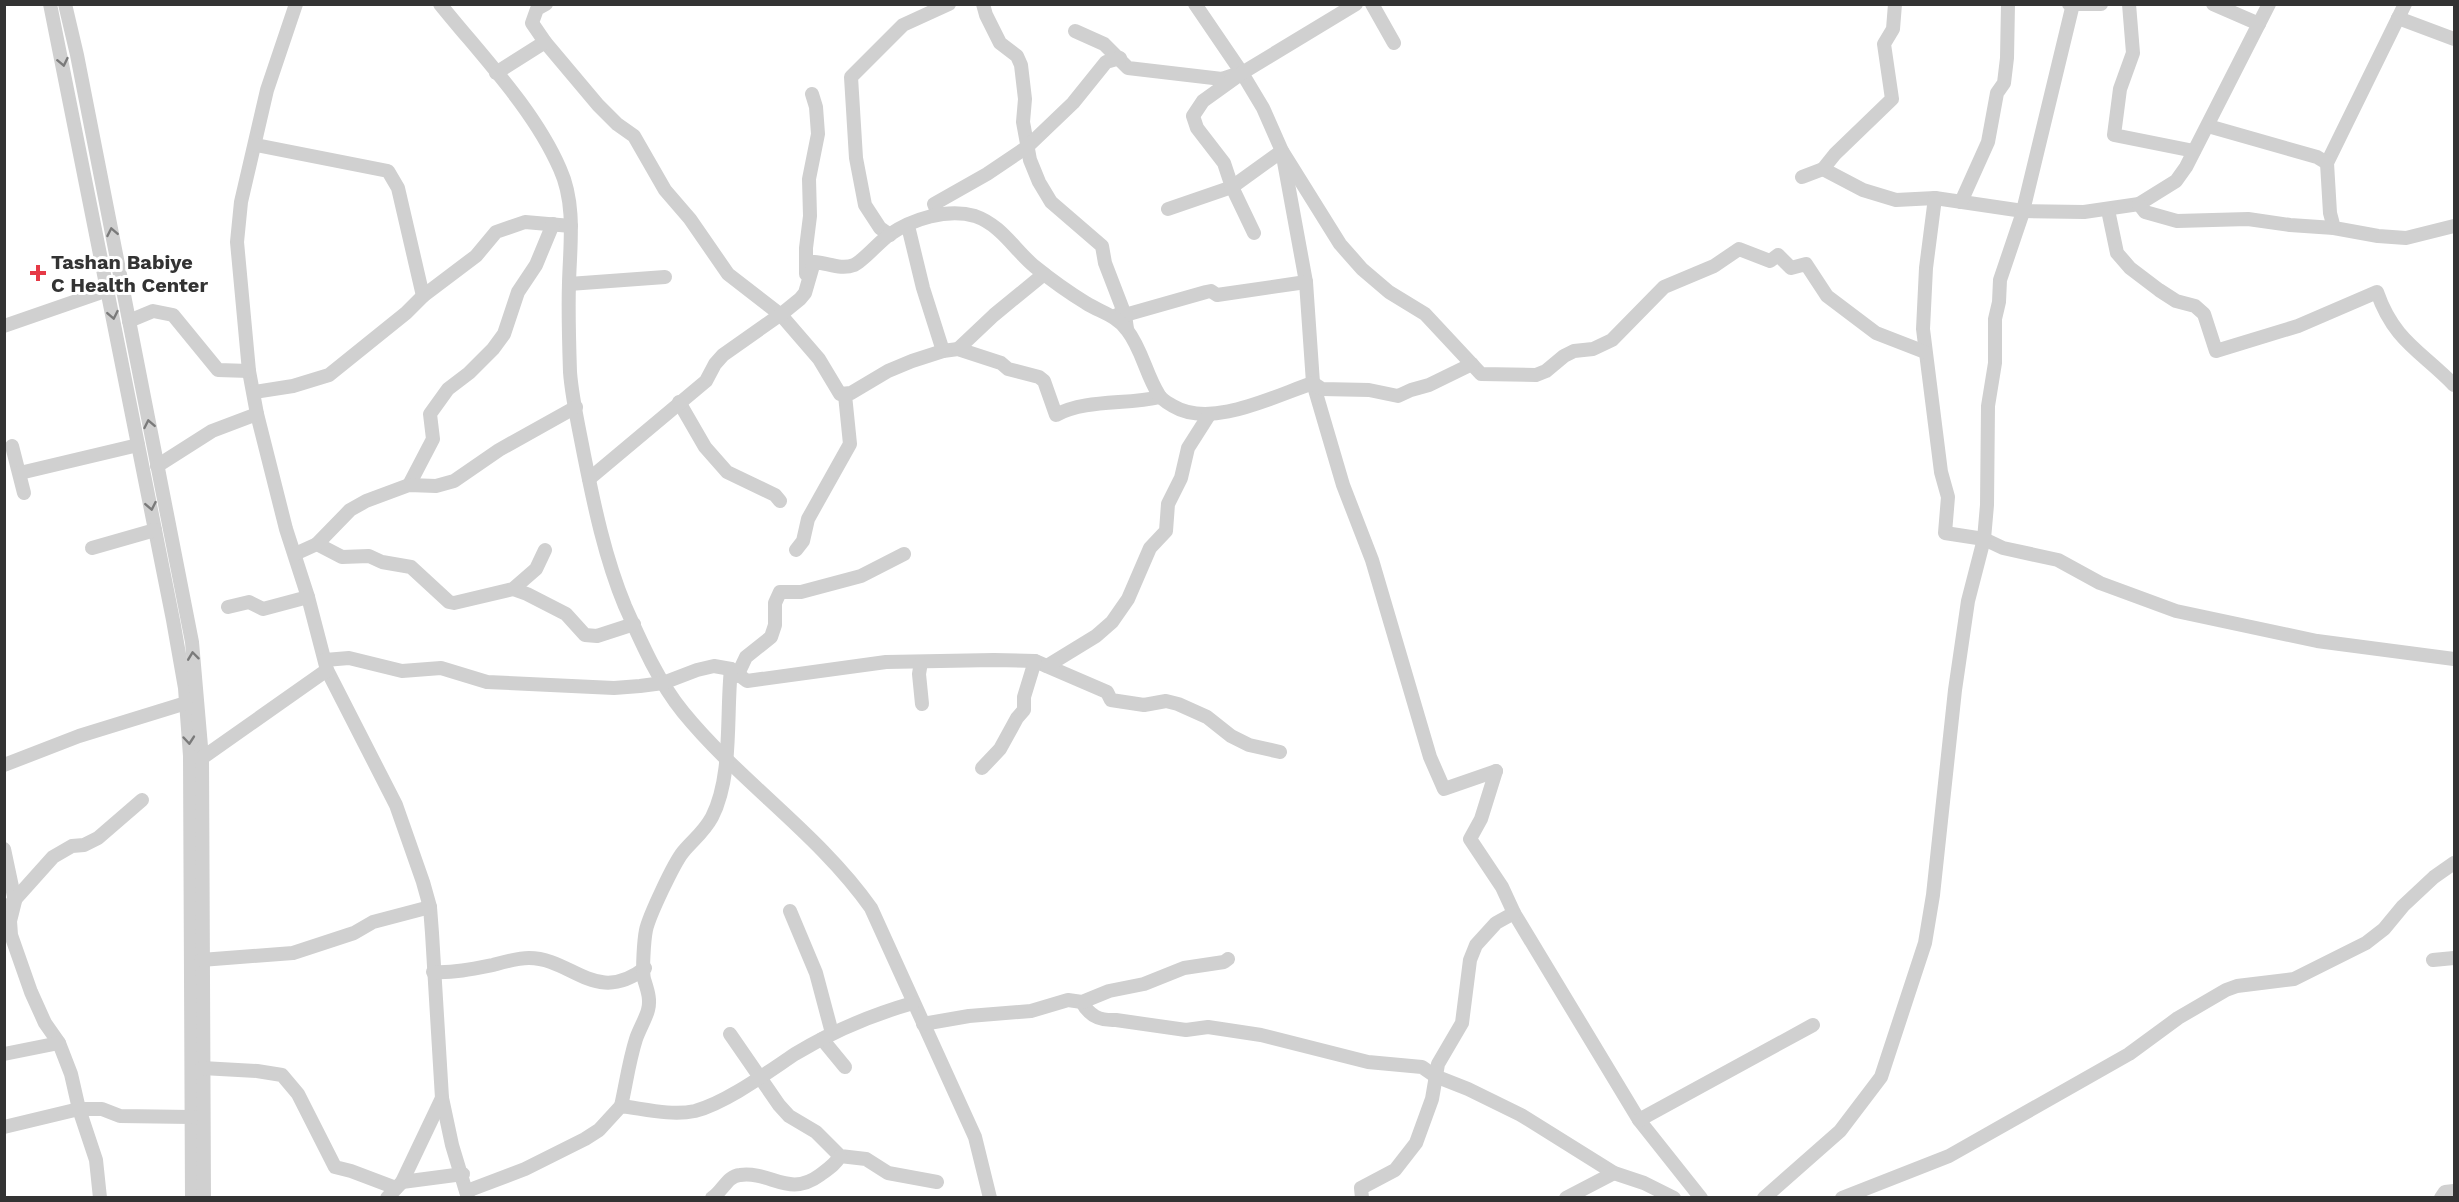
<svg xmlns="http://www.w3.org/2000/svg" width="2459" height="1202" font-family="'Work Sans',sans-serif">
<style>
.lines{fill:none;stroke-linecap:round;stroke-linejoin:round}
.minor{stroke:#d0d0d0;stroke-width:14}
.oneway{stroke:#7a7a7a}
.poi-dot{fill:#e63946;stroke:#fff;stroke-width:2}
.labels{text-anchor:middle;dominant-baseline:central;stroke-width:6;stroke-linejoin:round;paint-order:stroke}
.poi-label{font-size:20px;font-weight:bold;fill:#333;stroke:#fff;text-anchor:start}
</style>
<rect width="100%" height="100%" fill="#fff"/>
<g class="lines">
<g class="minor">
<polyline points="50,4 173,620 185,688 190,756 192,1198"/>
<polyline points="65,4 77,55 192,642 202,758 204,1198"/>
<polyline points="296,4 267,90 241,202 237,242 249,371 257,414 286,529 308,597 327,670 396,805 423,882 430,907 432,933 442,1098 452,1145 468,1198"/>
<path d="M440,4C481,55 534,109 560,169C576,204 570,245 569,283C568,312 569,342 570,372C572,399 579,428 584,455C594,505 605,558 625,606C641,642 658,681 683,712C740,782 819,834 871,908L975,1137L990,1198"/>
<path d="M546,4L537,9L532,23L545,42L598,105L617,124L634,136L665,190L690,219L728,274L781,315L819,359L840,394L851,393L888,371L912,361L943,351L958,349L1001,363L1008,369L1039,377L1044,381L1056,415C1086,399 1126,405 1160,397"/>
<polyline points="983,4 986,15 1000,43 1017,56 1021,65 1025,99 1023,122 1030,160 1039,182 1051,202 1102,246 1105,263 1125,315 1127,329"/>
<polyline points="1195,4 1242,73 1263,108 1282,151 1306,282 1313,383 1343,485 1372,560 1430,757 1444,789 1496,771"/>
<polyline points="1372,4 1394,43"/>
<polyline points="2069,4 2101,4"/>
<polyline points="2129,4 2133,53 2120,89 2114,135 2194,151"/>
<polyline points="2213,4 2259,24"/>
<polyline points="2405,4 2327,163 2330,213 2334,228 2378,236 2406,238 2454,226"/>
<polyline points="2398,18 2454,39"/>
<polyline points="1075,31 1104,44 1128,68 1222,79 1234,75"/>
<polyline points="496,73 545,42"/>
<polyline points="2208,126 2317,157 2327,163"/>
<polyline points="256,145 388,171 398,188 423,296 476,256 496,232 525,222 571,226"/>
<polyline points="1823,169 1863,190 1896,200 1935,198 2023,211 2084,212 2139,204 2176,181 2186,167 2269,4"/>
<polyline points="1802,177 1823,169 1835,154 1892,99 1884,44 1893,29 1895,4"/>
<polyline points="1935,198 1926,268 1923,329 1941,472 1948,497 1945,533 1984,539 2003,548 2058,560 2100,583 2176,611 2317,641 2454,659"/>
<polyline points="1961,202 1988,142 1997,93 2004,83 2007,58 2008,4"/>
<polyline points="2139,204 2145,212 2177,221 2248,219 2290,225 2334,228"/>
<polyline points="1168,209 1232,187 1282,151 1340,244 1362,269 1389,292 1425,314 1481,374 1536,375 1546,371 1564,356 1574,351 1593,349 1612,340 1664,287 1714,266 1739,249 1770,261 1778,255 1791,268 1806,264 1827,296 1876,333 1925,352"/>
<path d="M2108,210L2117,253L2130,268L2159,290L2176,301L2195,306L2204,314L2216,351L2298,326L2377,292C2394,341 2421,351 2454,385"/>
<polyline points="938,214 934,204 987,174 1027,147 1073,103 1106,62 1120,58"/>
<polyline points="908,226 923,288 943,351"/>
<polyline points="1254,233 1232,187 1224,163 1197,128 1193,116 1203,101 1242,73 1356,4"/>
<polyline points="890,235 880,228 865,205 856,158 851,77 903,25 949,4"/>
<polyline points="806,274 806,248 810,216 809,179 818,134 816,107 812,94"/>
<polyline points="569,284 665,277"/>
<polyline points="1117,315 1125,315 1206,292 1211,291 1217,295 1306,282"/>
<polyline points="129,321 153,311 173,315 218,370 249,371"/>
<polyline points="4,326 108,290"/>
<polyline points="958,349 994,315 1044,274"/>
<polyline points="254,392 293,386 329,375 406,313 423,296"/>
<polyline points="679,402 705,447 727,472 775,495 780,501"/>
<polyline points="12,446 24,493"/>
<polyline points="157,466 212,431 257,414"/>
<polyline points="20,473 138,445"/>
<path d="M589,479L706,381L715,364L723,355L784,312L800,299L805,293L814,262C828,263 841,270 854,265C863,261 879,242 889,235C912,219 947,208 975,216C1001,225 1014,249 1034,266C1050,279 1068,292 1086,303C1100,312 1116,315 1127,330C1142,349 1146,375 1159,395C1162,400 1168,403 1173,406C1211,429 1274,396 1313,383L1322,389L1369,390L1398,396L1411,390L1429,385L1472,364"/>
<polyline points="409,485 433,439 430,414 448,389 469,373 493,349 504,334 518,292 536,265 553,224"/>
<polyline points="317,544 342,557 369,556 382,562 411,567 449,602 454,603 513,589 536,569 545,550"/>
<polyline points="92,548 155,530"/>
<polyline points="796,550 803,541 808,519 850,444 845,395"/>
<polyline points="295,554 317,544 350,510 366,501 409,485 436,486 454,481 499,450 576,407"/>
<polyline points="513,589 527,594 566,614 585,635 597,636 634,624"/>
<polyline points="228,607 249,602 263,609 308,597"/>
<polyline points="325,660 349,658 402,671 441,668 487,682 614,688 640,686 663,683 697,670 714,666 731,669 747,681 886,662 994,660 1035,661 1107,692 1111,700 1144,705 1166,701 1178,704 1207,717 1231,736 1249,745 1280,752"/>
<polyline points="921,662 919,674 922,704"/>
<polyline points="1047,666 1096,636 1112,622 1128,599 1150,548 1166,531 1168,504 1181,478 1188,448 1209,415"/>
<polyline points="737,676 746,657 771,637 775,625 775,603 780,592 801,592 861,576 904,554"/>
<polyline points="202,758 327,670"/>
<polyline points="4,765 79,736 186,703"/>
<polyline points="982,768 1000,749 1017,718 1024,710 1024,697 1035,661"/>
<polyline points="1496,771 1481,819 1470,839 1502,887 1514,913 1639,1120 1701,1198"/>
<polyline points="4,849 15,901 10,921 11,935 31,992 45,1023 59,1043 71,1074 79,1109 96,1160 100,1198"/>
<polyline points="10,905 53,857 72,846 84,845 98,838 142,800"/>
<polyline points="790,911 816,973 832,1033"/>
<polyline points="201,960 293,953 354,933 373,922 430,907"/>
<polyline points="2433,960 2454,958"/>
<path d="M433,972C454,973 473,969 493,965C504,962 517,958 529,958C572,958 596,1006 645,968"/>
<path d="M1082,1002C1089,1016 1100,1021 1116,1020L1186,1030L1208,1027L1261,1035L1368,1062L1422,1067L1435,1076L1468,1089L1521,1115L1614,1173L1644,1183L1674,1198"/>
<polyline points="923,1024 969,1016 1031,1011 1068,1000 1082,1002 1109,991 1144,984 1184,968 1224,962 1228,959"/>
<polyline points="730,1034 779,1105 789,1116 816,1132 840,1156 866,1159 888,1173 937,1182"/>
<polyline points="822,1039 845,1067"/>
<polyline points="4,1054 59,1043"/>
<polyline points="202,1068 257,1071 282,1075 298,1094 335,1167 351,1171 396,1188"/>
<path d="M621,1106C626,1084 629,1061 636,1039C639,1030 646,1018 648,1010C651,999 647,989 644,979C642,970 644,940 646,930C649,916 674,863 683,852C693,840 704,832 712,817C733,776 726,715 731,669"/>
<polyline points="1639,1120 1813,1025"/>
<polyline points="4,1127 79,1109 102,1109 120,1116 191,1117"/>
<polyline points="402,1182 463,1174"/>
<path d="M467,1191L525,1169L585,1139L599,1130L621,1106C645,1109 671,1116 695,1111C726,1103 768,1072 795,1054C833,1031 871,1015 913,1003"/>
<polyline points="387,1198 402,1182 442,1098"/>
<path d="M712,1198C723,1191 727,1176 740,1175C771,1171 789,1198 820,1175C828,1169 835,1165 840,1156"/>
<polyline points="1362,1198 1361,1188 1395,1170 1416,1143 1432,1099 1438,1064 1462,1023 1470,960 1476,945 1496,923 1514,913"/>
<polyline points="1566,1198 1614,1173"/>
<polyline points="1764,1198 1840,1131 1881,1077 1925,943 1933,895 1955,690 1968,601 1984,539 1987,505 1988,406 1995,363 1995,319 1999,302 2000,280 2022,215 2073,4"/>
<polyline points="1842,1198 1949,1156 2129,1054 2178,1018 2226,990 2237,986 2294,979 2366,943 2384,929 2403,906 2434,877 2454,863"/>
<polyline points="2441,1198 2445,1192 2454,1191"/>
</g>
</g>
<defs><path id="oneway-chevron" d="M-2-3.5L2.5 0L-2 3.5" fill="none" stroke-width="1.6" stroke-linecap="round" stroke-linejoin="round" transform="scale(1.5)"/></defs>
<g class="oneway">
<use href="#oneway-chevron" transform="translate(63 62) rotate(78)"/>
<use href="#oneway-chevron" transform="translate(112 232) rotate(-101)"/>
<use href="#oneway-chevron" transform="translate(113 315) rotate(79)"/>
<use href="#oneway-chevron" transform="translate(149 424) rotate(-101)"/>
<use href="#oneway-chevron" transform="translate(151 506) rotate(79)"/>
<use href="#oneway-chevron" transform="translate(193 656) rotate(-97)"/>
<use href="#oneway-chevron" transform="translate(189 740) rotate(85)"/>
</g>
<path class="poi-dot" d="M35 264h6v6h6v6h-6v6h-6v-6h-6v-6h6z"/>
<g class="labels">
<g class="poi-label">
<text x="51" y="262">Tashan Babiye<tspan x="51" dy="23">C Health Center</tspan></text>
</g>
</g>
<rect width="2459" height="1202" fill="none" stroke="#333333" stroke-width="12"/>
</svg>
